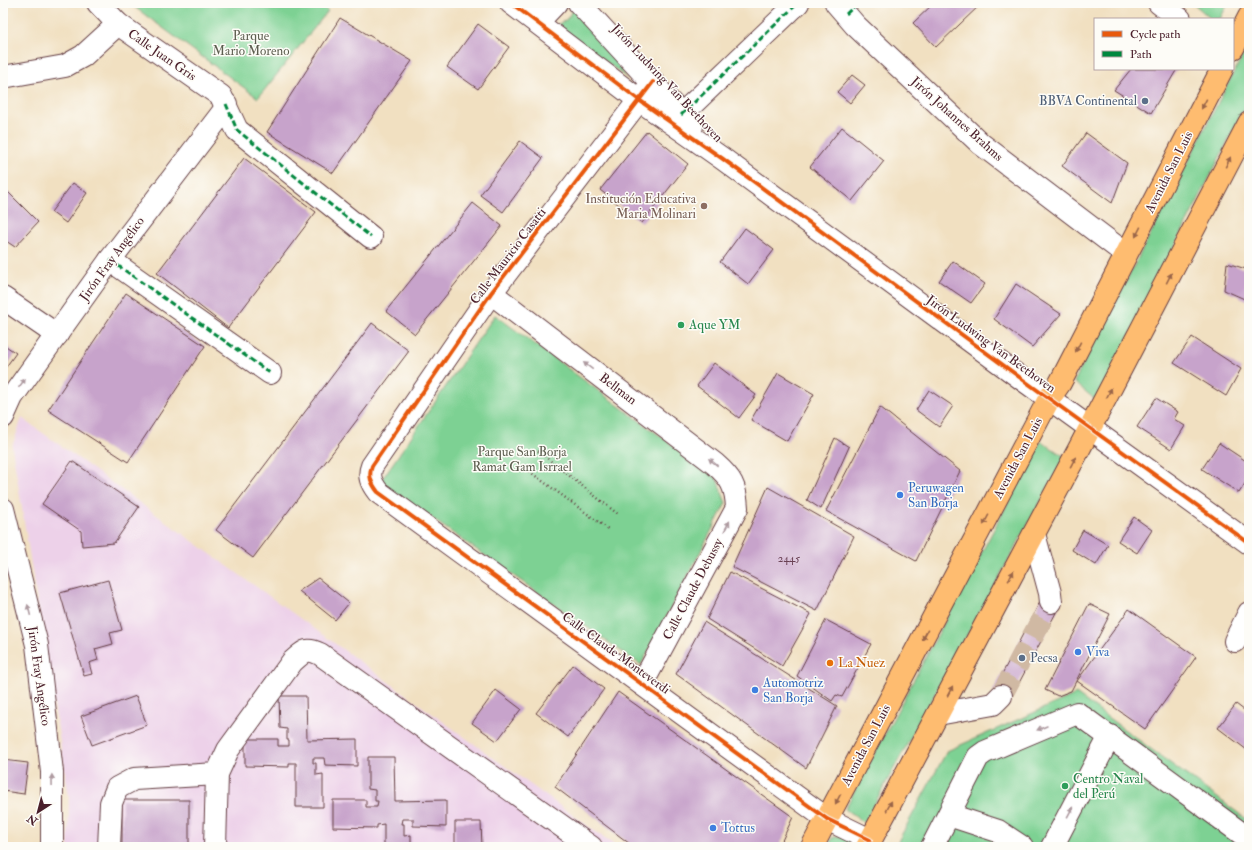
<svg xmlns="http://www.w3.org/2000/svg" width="1252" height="850" font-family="'IM FELL Double Pica',serif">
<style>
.built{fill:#edd1e9}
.green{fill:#7dd193;stroke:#64785f}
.building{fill:#c7a3cb}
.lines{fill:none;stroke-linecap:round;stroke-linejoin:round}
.minor-tunnel{stroke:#d0b9a3;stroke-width:22;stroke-dasharray:22 11;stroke-linecap:butt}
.minor-casing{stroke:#633c42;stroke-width:24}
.major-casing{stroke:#633c42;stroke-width:24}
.path{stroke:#633c42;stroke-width:2.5;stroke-dasharray:1 3;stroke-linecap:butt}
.minor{stroke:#fff;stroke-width:22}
.major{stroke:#febc70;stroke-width:22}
.quiet{stroke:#00873e;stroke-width:3;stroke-dasharray:6 3;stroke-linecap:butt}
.cycleway-casing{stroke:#fdfcf7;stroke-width:6}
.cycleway{stroke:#e8590c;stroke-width:4}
.oneway{fill:#9b664a}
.oneway2{fill:#ae9aa0}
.service-dot{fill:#5c6f8a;stroke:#fdfcf7;stroke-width:1.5}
.education-dot{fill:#8d6e63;stroke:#fdfcf7;stroke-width:1.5}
.leisure-dot{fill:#2e9e5b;stroke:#fdfcf7;stroke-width:1.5}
.shop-dot{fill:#3f7fe0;stroke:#fdfcf7;stroke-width:1.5}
.food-dot{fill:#e8710a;stroke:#fdfcf7;stroke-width:1.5}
.labels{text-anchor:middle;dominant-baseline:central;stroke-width:3;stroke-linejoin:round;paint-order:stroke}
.number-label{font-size:11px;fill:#694053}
.park-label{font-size:13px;fill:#5c5d4f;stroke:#fdfcf7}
.street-label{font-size:13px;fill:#4a1f2b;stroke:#fdfcf7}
.service-label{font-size:13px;fill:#4e5e75;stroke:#fdfcf7;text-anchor:end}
.education-label{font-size:13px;fill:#785e54;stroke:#fdfcf7;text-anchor:end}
.leisure-label{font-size:13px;fill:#27864d;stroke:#fdfcf7;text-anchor:start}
.shop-label{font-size:13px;fill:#366cbe;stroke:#fdfcf7;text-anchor:start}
.food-label{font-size:13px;fill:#c56008;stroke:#fdfcf7;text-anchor:start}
</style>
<rect width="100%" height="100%" fill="#fdfcf7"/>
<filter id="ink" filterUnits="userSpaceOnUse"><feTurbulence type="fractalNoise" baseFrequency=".025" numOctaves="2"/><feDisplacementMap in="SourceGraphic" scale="8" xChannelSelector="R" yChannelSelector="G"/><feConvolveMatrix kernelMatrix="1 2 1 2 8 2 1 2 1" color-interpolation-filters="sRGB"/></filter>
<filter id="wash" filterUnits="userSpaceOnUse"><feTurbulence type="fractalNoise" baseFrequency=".012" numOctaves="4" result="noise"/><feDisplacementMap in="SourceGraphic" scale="16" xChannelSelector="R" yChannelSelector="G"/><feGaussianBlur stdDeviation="0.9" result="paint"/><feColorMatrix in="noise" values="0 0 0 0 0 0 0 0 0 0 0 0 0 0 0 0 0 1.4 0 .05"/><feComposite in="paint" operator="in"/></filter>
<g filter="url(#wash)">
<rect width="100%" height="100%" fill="#f1e0c1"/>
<polygon class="built" points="22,418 617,847 68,847 69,797 12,447"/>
<g class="green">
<polygon points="129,3 318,3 328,11 258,98"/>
<polygon points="577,3 627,78 557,25 567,19"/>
<polygon points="1193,3 1228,3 1220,19 1211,19"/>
<polygon points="1249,43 1249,99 1097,401 1074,382"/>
<polygon points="495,315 716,477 726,503 641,665 380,482"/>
<polygon points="1041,441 1065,457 864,823 845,809"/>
<polygon points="1076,694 1249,821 1249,847 895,847 947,751"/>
<polygon points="843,835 853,840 855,847 828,847 832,838"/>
</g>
<g id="blocks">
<g class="building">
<polygon points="934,3 982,3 936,47 913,23"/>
<polygon points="340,18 412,61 333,173 267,132"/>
<polygon points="478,24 509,47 478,89 447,67"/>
<polygon points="1131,69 1177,69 1151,113 1114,90"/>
<polygon points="852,75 865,85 850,103 837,92"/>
<polygon points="842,127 884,161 852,201 810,167"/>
<polygon points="647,131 688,164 642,223 600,190"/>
<polygon points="1086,133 1127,163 1112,203 1062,166"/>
<polygon points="520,141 543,158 503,212 480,195"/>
<polygon points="244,158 316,212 228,328 157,273"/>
<polygon points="73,183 87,193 66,223 51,212"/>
<polygon points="8,192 38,222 15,247 3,239 3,198"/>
<polygon points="473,203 502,226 415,334 386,311"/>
<polygon points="745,228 774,250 748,284 720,262"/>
<polygon points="953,261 985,284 971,303 939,281"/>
<polygon points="1227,263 1249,270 1249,301 1224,290"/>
<polygon points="1016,284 1061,314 1032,347 994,319"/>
<polygon points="126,293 205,346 128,462 48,410"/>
<polygon points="372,323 409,351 253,558 216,530"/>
<polygon points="1192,337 1241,369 1226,396 1174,363"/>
<polygon points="3,344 16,353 3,371"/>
<polygon points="714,363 756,395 739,418 697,386"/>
<polygon points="778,373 814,394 787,441 751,420"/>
<polygon points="929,390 953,406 939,427 916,410"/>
<polygon points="1156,398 1178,412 1174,419 1185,426 1171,449 1137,427"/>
<polygon points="880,407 960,471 916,561 826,511"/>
<polygon points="835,438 849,447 821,509 807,500"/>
<polygon points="1219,443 1249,463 1249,477 1239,493 1202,469"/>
<polygon points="72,461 139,507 114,543 82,546 81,531 42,504"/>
<polygon points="768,487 854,536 817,611 732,567"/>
<polygon points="1134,517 1152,530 1137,553 1118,541"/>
<polygon points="1083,530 1108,545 1096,565 1072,550"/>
<polygon points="730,572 811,614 782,666 707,619"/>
<polygon points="318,578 349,603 335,620 299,591"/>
<polygon points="108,580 122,630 110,633 113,644 95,649 98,660 89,663 92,674 84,676 60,593"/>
<polygon points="1042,598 1059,607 1010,700 993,691"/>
<polygon points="1089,604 1110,614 1071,691 1058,696 1045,690"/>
<polygon points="1129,609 1196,657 1145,729 1077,681"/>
<polygon points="826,620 871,644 842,697 836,695 832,701 797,676"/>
<polygon points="704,622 837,706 806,768 676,674"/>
<polygon points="573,665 604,689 568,737 536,713"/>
<polygon points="496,690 521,709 497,741 472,723"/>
<polygon points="618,692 793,817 779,847 634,847 555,787"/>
<polygon points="136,696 147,725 92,745 81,716"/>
<polygon points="279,696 306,696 307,740 357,739 357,766 325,765 324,758 313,758 313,763 316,763 316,775 323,774 323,807 296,807 296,763 289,763 289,767 245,766 245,739 278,739 278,746 289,746 289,740 287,740 287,729 280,728"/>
<polygon points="1236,704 1249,714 1249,747 1247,750 1218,728"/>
<polygon points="368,757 394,757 395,801 446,800 446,827 413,826 413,819 402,819 401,824 404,824 404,836 411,835 411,847 384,847 384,824 377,825 377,828 333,827 333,800 366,800 366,807 377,807 378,801 375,801 375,790 368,789"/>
<polygon points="3,760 28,763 24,794 3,791"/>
<rect x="122" y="800" width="67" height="47"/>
<polygon points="455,822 481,822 482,847 455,847"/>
</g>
</g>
</g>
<g filter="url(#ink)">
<use href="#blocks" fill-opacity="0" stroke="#633c42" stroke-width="1"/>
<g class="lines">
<polyline class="minor-tunnel" points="1001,696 1051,602"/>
<g class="minor-casing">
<g id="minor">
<polyline points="98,3 118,24 221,96 237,130 371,237"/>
<polyline points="511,3 639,100 723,159 1022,379 1249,543"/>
<polyline points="579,3 692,126"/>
<polyline points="836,3 855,25 981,144 1126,254"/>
<polyline points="1159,3 1180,19"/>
<polyline points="538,22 556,3"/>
<polyline points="3,77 65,66 83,56 118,24"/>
<path d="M653,82L491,293L372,466C368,476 371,483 378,492L827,819L870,840"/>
<polyline points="681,115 798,3"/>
<polyline points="110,260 270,373"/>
<path d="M491,293L715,464C731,478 736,486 737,508L642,684"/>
<polyline points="3,298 57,335"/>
<polyline points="3,417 12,397 110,260 223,112 226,104"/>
<polyline points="3,509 37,645 52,772 52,847"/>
<polyline points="1034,534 1050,593 1051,602"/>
<polyline points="1235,641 1249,613"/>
<polyline points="938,714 993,704 1001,696"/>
<polyline points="949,815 998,831 1022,847"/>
<polyline points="109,847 111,803 117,788 134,779 217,774"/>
<path d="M215,847L217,774L228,750L292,662C304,652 305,647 320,654L591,847"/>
<polyline points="932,847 978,757 985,752 1077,713 1249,839"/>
<polyline points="1052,847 1110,736"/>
</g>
</g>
<g class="major-casing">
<g id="major">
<polyline points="1233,48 1249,17"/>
<polyline points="812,847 1049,399 1060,383 1222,69"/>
<polyline points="867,847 1079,449 1249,123"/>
</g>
</g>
<g class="path">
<polyline points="538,451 619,515"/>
<polyline points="526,469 608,529"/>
</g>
<use href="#minor" class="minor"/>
<use href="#major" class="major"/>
<g class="quiet">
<polyline points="846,14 858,3"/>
<polyline points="226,104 237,130 371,237"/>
<polyline points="681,115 798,3"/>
<polyline points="110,260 270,373"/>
</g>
<g class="cycleway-casing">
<g id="cycleway">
<polyline points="511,3 639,100 723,159 1022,379 1249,543"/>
<path d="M653,82L491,293L372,466C368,476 371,483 378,492L827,819L870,840"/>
</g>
</g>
<use href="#cycleway" class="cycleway"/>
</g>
<defs><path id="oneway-solid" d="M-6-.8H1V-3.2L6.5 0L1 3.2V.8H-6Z"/></defs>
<g class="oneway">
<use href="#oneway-solid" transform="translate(1204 104) rotate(117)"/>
<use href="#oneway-solid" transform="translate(1228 162) rotate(-63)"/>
<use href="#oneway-solid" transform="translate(1138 232) rotate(117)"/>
<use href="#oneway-solid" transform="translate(1169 278) rotate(-63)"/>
<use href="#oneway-solid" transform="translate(1078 347) rotate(117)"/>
<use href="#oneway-solid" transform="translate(1109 393) rotate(-63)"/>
<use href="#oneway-solid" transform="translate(1073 462) rotate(-62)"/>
<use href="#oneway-solid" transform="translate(986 520) rotate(118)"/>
<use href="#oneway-solid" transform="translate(1011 576) rotate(-62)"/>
<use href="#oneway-solid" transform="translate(925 635) rotate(118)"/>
<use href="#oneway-solid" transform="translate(950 691) rotate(-62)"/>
<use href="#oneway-solid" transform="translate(838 799) rotate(118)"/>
<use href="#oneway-solid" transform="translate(889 806) rotate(-62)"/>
</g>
<g class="oneway2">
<use href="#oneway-solid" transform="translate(588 366) rotate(-143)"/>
<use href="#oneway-solid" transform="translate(22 383) rotate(-54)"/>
<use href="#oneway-solid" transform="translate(713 462) rotate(-141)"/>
<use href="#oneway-solid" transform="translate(727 526) rotate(-62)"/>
<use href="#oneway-solid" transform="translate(29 610) rotate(-104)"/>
<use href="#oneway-solid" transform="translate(1042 728) rotate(157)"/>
<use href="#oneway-solid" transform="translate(52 780) rotate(-91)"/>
<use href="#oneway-solid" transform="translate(1070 812) rotate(-62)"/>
</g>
</g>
<g class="service-dot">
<circle cx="1145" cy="101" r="4"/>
<circle cx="1022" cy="658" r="4"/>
</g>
<circle class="education-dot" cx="704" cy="206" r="4"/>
<g class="leisure-dot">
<circle cx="681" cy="325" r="4"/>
<circle cx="1065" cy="786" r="4"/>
</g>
<g class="shop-dot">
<circle cx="900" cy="495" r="4"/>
<circle cx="1078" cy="652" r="4"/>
<circle cx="755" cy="690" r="4"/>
<circle cx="713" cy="828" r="4"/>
</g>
<circle class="food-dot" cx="830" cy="663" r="4"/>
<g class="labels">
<g class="number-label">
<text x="789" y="558">2445</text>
</g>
<g class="park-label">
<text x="251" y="36">Parque<tspan x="251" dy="15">Mario Moreno</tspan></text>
<text x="522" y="452">Parque San Borja<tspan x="522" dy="15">Ramat Gam Isrrael</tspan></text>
</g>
<g class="street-label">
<text transform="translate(162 55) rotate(35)">Calle Juan Gris</text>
<text transform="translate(667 83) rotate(47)">Jirón Ludwing Van Beethoven</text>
<text transform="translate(957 119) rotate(42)">Jirón Johannes Brahms</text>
<text transform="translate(1169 172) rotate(-63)">Avenida San Luis</text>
<text transform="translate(508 256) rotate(-53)">Calle Mauricio Casatti</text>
<text transform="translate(112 259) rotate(-54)">Jirón Fray Angélico</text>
<text transform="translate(991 344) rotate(36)">Jirón Ludwing Van Beethoven</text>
<text transform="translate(618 389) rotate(37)">Bellman</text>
<text transform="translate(1018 458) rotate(-62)">Avenida San Luis</text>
<text transform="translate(693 589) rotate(-62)">Calle Claude Debussy</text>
<text transform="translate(616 653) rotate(36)">Calle Claude Monteverdi</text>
<text transform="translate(39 676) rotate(82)">Jirón Fray Angélico</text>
<text transform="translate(866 745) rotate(-62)">Avenida San Luis</text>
</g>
<g class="service-label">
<text x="1137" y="101">BBVA Continental</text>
<text x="1030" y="658" text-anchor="start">Pecsa</text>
</g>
<g class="education-label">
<text x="696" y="199">Institución Educativa<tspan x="696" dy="15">Maria Molinari</tspan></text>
</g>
<g class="leisure-label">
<text x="689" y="325">Aque YM</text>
<text x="1073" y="779">Centro Naval<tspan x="1073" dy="15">del Perú</tspan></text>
</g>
<g class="shop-label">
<text x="908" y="488">Peruwagen<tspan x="908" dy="15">San Borja</tspan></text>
<text x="1086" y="652">Viva</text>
<text x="763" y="683">Automotriz<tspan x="763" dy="15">San Borja</tspan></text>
<text x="721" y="828">Tottus</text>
</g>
<g class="food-label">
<text x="838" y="663">La Nuez</text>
</g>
</g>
<rect width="1252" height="850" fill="none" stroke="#fdfcf7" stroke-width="16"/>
<rect x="1094" y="18" width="140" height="52" fill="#fdfcf7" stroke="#b5a4a5"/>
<rect x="1102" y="31" width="20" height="6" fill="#e8590c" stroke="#b5a4a5"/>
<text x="1130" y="38" font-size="12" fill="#4a1f2b">Cycle path</text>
<rect x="1102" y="51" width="20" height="6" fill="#00873e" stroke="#b5a4a5"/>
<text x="1130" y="58" font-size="12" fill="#4a1f2b">Path</text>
<g transform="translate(38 812) rotate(216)" stroke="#fdfcf7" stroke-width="3" paint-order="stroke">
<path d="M0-3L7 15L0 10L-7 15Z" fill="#4a1f2b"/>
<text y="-6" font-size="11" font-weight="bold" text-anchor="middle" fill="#4a1f2b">N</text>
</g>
</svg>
